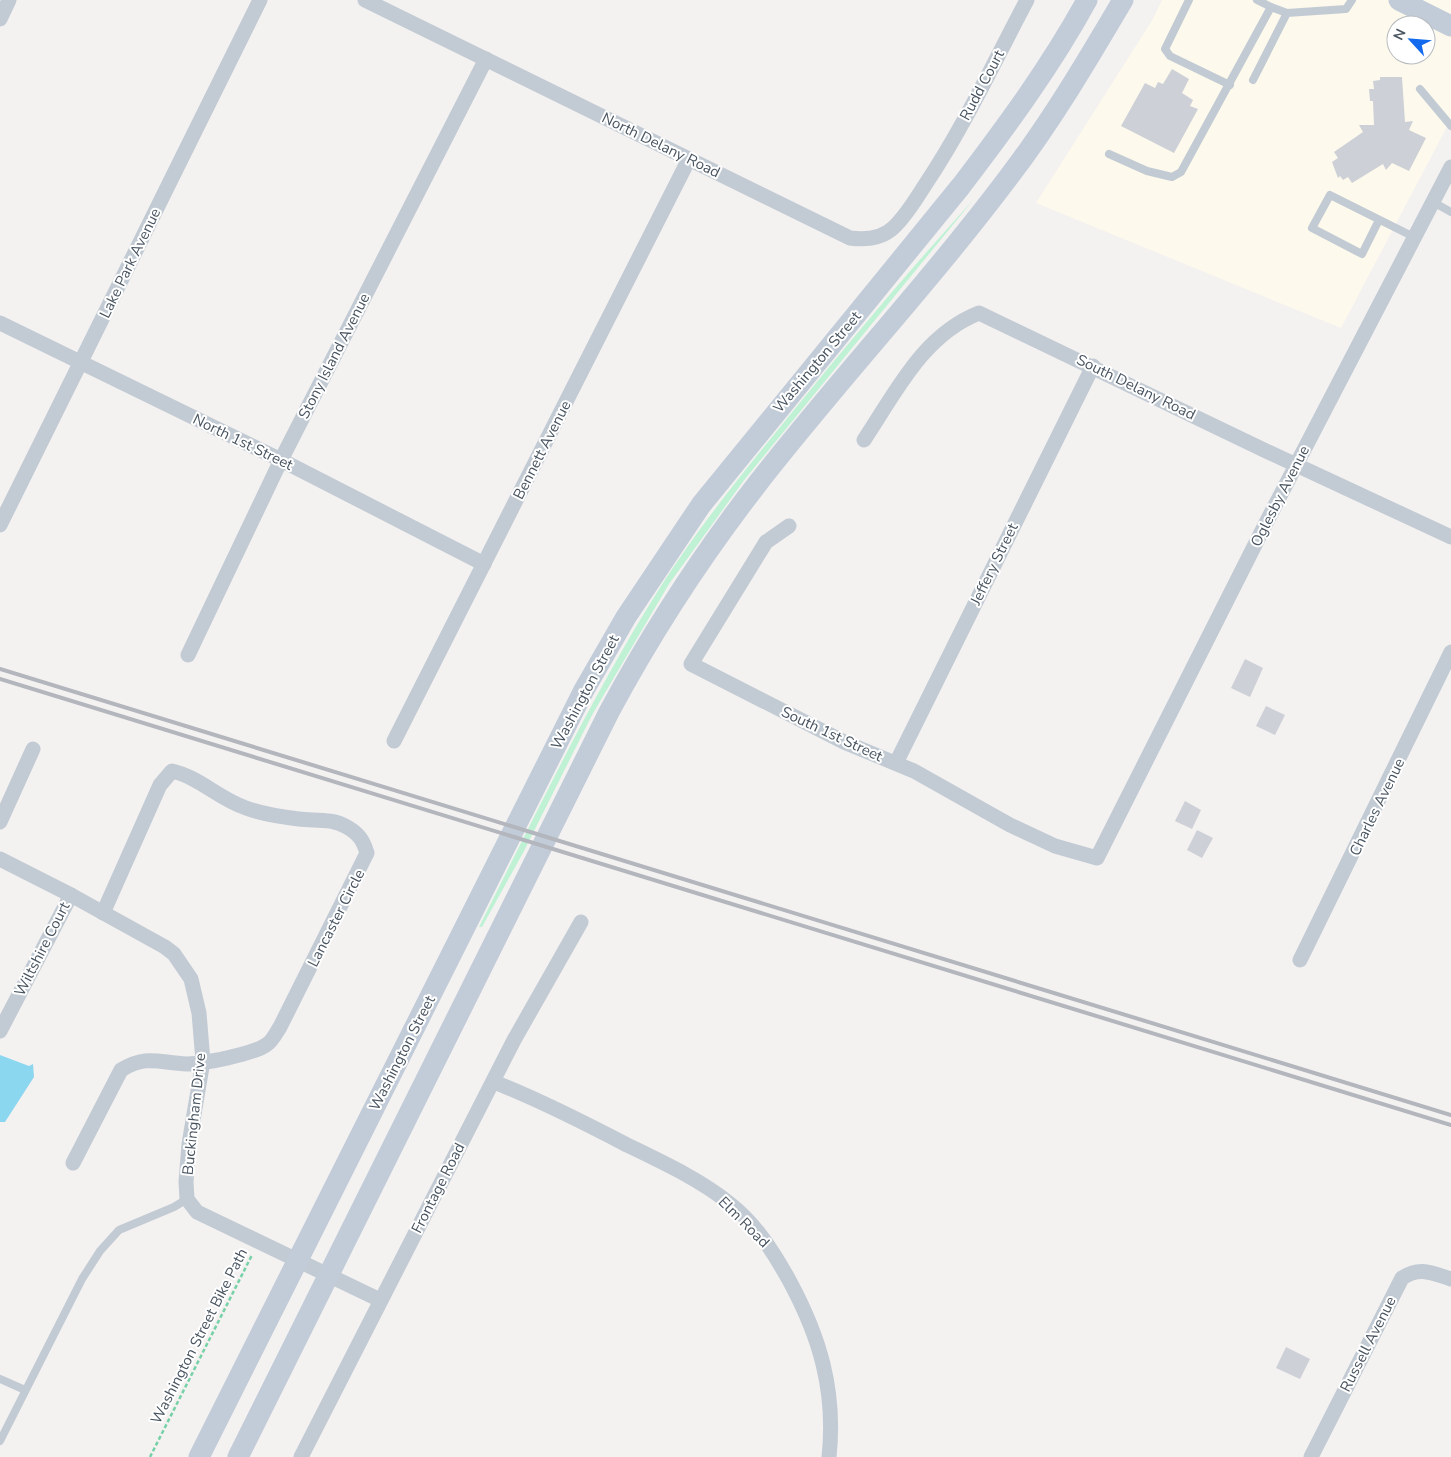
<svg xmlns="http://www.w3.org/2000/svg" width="1451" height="1457" font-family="'Nunito Sans',sans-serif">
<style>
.commercial{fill:#fdf9ec;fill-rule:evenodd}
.green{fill:#bff1d4}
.water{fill:#8bd7f0}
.building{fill:#cdd0d6}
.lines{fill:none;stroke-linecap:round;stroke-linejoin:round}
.path{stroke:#76d1a7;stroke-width:2.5;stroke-dasharray:4 2.5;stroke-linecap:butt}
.lane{stroke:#c2cbd3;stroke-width:8}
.street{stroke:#c2cbd3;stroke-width:15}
.secondary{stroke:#c2ccd8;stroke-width:21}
.rail{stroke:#b3b6bc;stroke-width:4}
.labels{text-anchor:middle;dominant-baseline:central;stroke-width:4;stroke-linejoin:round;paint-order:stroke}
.street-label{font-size:15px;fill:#485460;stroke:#fff}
</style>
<rect width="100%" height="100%" fill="#f4f1f1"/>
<path class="commercial" d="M1162,0H1451V119L1341,328L1036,203L1153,19ZM1396,25H1426V55H1396Z"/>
<path class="green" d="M974,199L745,479L669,584L592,715L524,851L482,927H479C537,812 592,695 661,586C702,522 750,464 798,405C855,335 913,266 974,199Z"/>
<polygon class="water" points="0,1055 29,1066 33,1064 34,1077 5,1122 0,1122"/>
<g class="building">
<polygon points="1172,69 1189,79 1182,93 1193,100 1190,106 1198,109 1174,153 1121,126 1145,83 1155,88 1158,82 1163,84"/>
<polygon points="1380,77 1402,77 1405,122 1413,121 1409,130 1426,138 1409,171 1392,163 1386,170 1383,164 1352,183 1348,177 1343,180 1340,176 1338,178 1332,162 1338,158 1334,152 1363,132 1359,125 1374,125 1373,101 1370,101 1369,89 1374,89 1373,81 1380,80"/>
<polygon points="1245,659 1263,668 1250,697 1231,688"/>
<polygon points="1266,706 1285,715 1275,735 1256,726"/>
<polygon points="1185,801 1201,810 1192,829 1175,821"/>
<polygon points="1197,830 1213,838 1202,858 1187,850"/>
<polygon points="1286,1347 1310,1359 1300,1379 1276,1368"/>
</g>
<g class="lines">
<polyline class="path" points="150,1457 252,1255"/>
<g class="lane">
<polyline points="1189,0 1165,49 1170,56 1230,85"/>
<polyline points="1257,0 1271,7"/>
<polyline points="1253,80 1287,13 1346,9 1352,0"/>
<polyline points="1420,89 1451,126"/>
<polyline points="1109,154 1147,171 1172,177 1181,172 1271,7 1287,13"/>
<polyline points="1433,202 1451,212"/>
<polyline points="1379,220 1362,254 1312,228 1330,195 1414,237"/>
<polyline points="0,1379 25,1390"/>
<polyline points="0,1441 82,1279 100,1251 119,1230 174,1207 187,1199"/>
</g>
<g class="street">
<path d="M365,0L850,238C865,240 881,239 893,228C906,216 916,199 925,185C964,127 994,62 1027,0"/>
<polyline points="0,19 9,0"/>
<polyline points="0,323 281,460 484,564"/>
<path d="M864,440C896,392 923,335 979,313L1264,450L1451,537"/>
<polyline points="0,525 260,0"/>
<polyline points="789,526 766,542 691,664 844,742 914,771 1010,825 1055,846 1097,858 1268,519 1451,167"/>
<polyline points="188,655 281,460 486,59"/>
<polyline points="394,741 689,159"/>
<polyline points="896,763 1093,366"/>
<polyline points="0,822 33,749"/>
<polyline points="0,859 71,895 165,947 174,954 191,979 199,1013 203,1061 189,1144 186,1182 187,1199 197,1212 380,1300"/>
<polyline points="1300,960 1451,652"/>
<polyline points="0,1031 71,895"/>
<path d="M494,1082C540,1100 583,1122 627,1145C662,1162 699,1179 729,1203C755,1223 773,1251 789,1280C820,1337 836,1391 829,1457"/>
<path d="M73,1163L121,1070C147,1054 159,1063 187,1064C203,1064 253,1054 266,1045C272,1042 276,1033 280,1027L367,853C363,840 359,834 347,827C332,818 315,821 299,819C282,817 262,814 246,808C219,799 199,777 172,771L160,785L103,913"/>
<polyline points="301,1457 514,1040 581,922"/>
<path d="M1311,1457L1402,1278C1420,1266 1432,1273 1451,1279"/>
</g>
<g class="secondary">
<polyline points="1399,0 1451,26"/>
<path d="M199,1457L584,690L626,617L701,505L961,186C1006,127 1051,66 1087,0"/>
<path d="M238,1457L609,712C652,632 702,555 758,483C839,379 929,283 1008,178C1051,122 1087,61 1123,0"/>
</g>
<g class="rail">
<polyline points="0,669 1451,1115"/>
<polyline points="0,679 1451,1125"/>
</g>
</g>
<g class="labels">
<g class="street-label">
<text transform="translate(982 85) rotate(-62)">Rudd Court</text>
<text transform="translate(661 145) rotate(26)">North Delany Road</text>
<text transform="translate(130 263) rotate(-64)">Lake Park Avenue</text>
<text transform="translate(334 356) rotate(-63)">Stony Island Avenue</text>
<text transform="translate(817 362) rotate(-50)">Washington Street</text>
<text transform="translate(1136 387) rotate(26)">South Delany Road</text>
<text transform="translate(243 442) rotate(26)">North 1st Street</text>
<text transform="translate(542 450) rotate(-63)">Bennett Avenue</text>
<text transform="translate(1280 496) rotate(-63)">Oglesby Avenue</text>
<text transform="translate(994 564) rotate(-64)">Jeffery Street</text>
<text transform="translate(585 692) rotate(-62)">Washington Street</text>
<text transform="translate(832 734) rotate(25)">South 1st Street</text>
<text transform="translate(1377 807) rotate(-64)">Charles Avenue</text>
<text transform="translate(336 918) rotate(-63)">Lancaster Circle</text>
<text transform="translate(42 949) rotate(-63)">Wiltshire Court</text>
<text transform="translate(402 1053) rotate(-63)">Washington Street</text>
<text transform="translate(194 1114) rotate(-84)">Buckingham Drive</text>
<text transform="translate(438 1188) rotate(-63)">Frontage Road</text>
<text transform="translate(744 1222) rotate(45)">Elm Road</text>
<text transform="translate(199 1336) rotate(-63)">Washington Street Bike Path</text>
<text transform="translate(1368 1344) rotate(-63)">Russell Avenue</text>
</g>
</g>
<g transform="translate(1411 40) rotate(296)"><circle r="24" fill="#ffffff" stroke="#b6bbbf"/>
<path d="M0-4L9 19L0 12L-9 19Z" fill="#136aec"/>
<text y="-8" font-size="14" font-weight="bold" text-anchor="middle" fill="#485460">N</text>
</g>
</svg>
